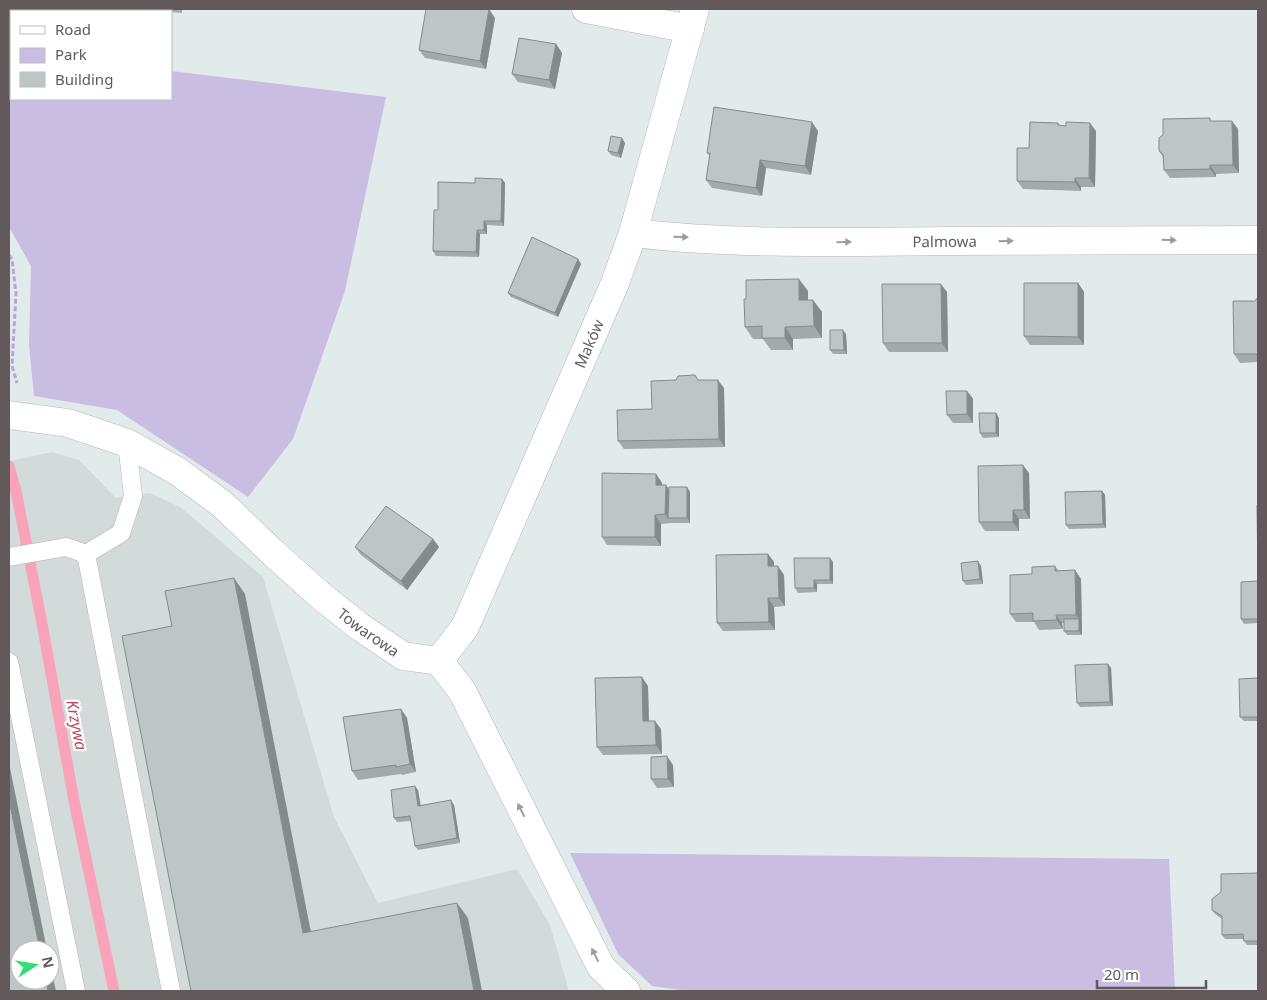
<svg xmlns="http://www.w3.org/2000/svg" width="1267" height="1000" font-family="'Noto Sans',sans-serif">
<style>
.industrial{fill:#d3dada;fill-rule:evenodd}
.green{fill:#c9bee2}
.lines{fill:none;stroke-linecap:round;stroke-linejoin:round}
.stream{stroke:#f9a3ba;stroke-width:11}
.service-casing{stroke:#bbb3b4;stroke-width:19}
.minor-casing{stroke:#bbb3b4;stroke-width:29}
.path{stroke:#bda2d3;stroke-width:3;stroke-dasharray:5 2.5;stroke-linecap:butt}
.service{stroke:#fff;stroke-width:18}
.minor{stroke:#fff;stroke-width:28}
.wall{fill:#a3aaab}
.shaded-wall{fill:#848b8b}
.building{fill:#bdc6c7;stroke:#848b8b}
.oneway{fill:#a09b9c}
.labels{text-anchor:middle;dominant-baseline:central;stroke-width:4.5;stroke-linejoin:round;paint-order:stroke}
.street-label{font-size:15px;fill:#61595a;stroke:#fff}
.water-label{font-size:16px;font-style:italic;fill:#ba485d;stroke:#fff}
</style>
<rect width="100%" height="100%" fill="#e1ebeb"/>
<path class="industrial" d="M52,452L79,460L116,498L150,493L180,507L263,577L334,817L378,903L517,869L550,925L569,991H9V461ZM20,950H50V980H20Z"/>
<g class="green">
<polygon points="9,50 11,51 11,99 171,99 171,71 386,97 345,291 293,439 248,497 117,410 34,396 29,345 31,266 9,227"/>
<polygon points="570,853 1169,859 1175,991 688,991 652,986 618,954"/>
</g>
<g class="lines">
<polyline class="stream" points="9,466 16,491 41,618 75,806 114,991"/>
<g class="service-casing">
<g id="service">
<polyline points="86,554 121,533 133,496 127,443"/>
<polyline points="9,557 66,547 86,554 171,991"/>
<polyline points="9,662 76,991"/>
</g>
</g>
<g class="minor-casing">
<g id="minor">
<polyline points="586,9 690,29"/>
<path id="s1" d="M633,233C737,245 842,242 947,241C1051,240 1155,240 1258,240"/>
<path id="s2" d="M9,415L68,423L127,443L177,471L222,504L271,551L321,596L360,627L403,656L439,661L462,691L601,967L626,991"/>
<path id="s3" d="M439,661L465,627L615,283L633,233L695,9"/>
</g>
</g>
<polyline class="path" points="9,255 12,259 16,294 12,366 17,383"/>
<use href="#service" class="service"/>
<use href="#minor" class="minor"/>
</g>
<g class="wall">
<polygon points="138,9 182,9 182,13 171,12 171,11"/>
<polygon points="495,18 486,69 425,58 419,50"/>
<polygon points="556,44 562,53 555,89 518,82 512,74"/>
<polygon points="1212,121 1238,129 1239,173 1216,174 1216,177 1170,178 1164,170 1163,157 1159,151"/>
<polygon points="1058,123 1059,126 1096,131 1095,187 1081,187 1081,191 1023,189 1017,181 1029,148"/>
<polygon points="818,131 811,175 766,168 762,196 712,188 706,180 710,156 707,153"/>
<polygon points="625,143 621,158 611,155 608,151"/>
<polygon points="502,179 505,183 504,226 487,225 487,234 480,234 479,257 436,256 433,251 438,210 475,183"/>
<polygon points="578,259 581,264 558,317 511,297 508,293"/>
<polygon points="1078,283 1084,292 1084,345 1030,345 1024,336"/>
<polygon points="808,291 808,300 813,300 822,312 822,338 793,339 793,350 771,350 763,339 753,339 745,327"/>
<polygon points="947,292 948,352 889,352 883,343"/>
<polygon points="1258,297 1258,362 1240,363 1234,354 1255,301"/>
<polygon points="846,334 847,354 833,354 830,350"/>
<polygon points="699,380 724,388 725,447 624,449 618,441 652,409"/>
<polygon points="967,391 973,399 973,423 953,423 947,415"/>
<polygon points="996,413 999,418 999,437 983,438 980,433"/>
<polygon points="1029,473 1030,519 1019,519 1019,531 985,531 979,522"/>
<polygon points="656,474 662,483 662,485 666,485 669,490 687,487 690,492 690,523 671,523 661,524 661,546 607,545 602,537"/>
<polygon points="1102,491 1105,495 1106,528 1069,529 1066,525"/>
<polygon points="1258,505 1258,623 1244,624 1241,619 1258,581"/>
<polygon points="433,539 439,547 407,590 361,555 355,547"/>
<polygon points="768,554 774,562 774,566 784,575 785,606 774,607 775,630 723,631 717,623"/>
<polygon points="833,562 833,584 817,584 817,592 798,593 795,588"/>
<polygon points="981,566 983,584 966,585 963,581"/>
<polygon points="1055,566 1059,571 1081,579 1082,635 1067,635 1064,631 1064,623 1062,623 1063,629 1039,630 1034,622 1016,622 1010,614 1032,574"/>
<polygon points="1108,664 1111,668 1113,706 1080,707 1077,703"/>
<polygon points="1258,678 1258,721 1244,721 1240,717"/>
<polygon points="648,686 649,721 661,729 662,754 603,755 597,747"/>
<polygon points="401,709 407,718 416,772 402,775 401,774 358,780 352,771"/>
<polygon points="673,765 674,787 657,788 651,779"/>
<polygon points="418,790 421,806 454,805 460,843 418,850 415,846 411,821 397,822 394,818"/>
<polygon points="1258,873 1258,945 1247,945 1244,941 1243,939 1225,939 1222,935 1222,919 1215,914 1212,910"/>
</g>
<g class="shaded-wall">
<polygon points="489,9 495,18 486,69 480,61"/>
<polygon points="556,44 562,53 555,89 549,80"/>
<polygon points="1232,121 1238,129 1239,173 1233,165"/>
<polygon points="812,122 818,131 811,175 805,166"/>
<polygon points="1090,123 1096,131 1095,187 1089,178"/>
<polygon points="622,138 625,143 621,158 618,153"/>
<polygon points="760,160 766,168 762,196 756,188"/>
<polygon points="1210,165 1216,174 1216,177 1210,169"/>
<polygon points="1075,178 1081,187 1081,191 1075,182"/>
<polygon points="502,179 505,183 504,226 501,221"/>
<polygon points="484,221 487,225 487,234 484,230"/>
<polygon points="477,230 480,234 479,257 476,252"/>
<polygon points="578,259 581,264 558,317 555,313"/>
<polygon points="799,279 808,291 808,312 799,300"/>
<polygon points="1078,283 1084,292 1084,345 1078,337"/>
<polygon points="941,284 947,292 948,352 942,343"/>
<polygon points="813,300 822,312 822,338 814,326"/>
<polygon points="785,327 793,339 793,350 785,338"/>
<polygon points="843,330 846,334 847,354 844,350"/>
<polygon points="718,380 724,388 725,447 719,439"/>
<polygon points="967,391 973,399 973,423 967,414"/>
<polygon points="996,413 999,418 999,437 996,433"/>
<polygon points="1023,465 1029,473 1030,519 1024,510"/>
<polygon points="656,474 662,483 662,494 656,485"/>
<polygon points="666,485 672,494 668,518 665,514"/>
<polygon points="687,487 690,492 690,523 687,518"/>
<polygon points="1102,491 1105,495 1106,528 1103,524"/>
<polygon points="1013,510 1019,519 1019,531 1013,522"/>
<polygon points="655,515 661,524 661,546 655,537"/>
<polygon points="433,539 439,547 407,590 401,581"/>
<polygon points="768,554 774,562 774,575 768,566"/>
<polygon points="830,558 833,562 833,584 830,580"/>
<polygon points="978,561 981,566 983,584 980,579"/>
<polygon points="778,566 784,575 785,606 779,598"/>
<polygon points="1075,570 1081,579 1082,635 1079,631 1079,619 1076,615"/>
<polygon points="234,578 245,594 314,948 303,933"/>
<polygon points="814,580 817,584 817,592 814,588"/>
<polygon points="768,598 774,607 775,630 769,622"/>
<polygon points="1056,615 1062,623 1063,629 1057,620"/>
<polygon points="1108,664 1111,668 1113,706 1110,702"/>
<polygon points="642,677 648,686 649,729 643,721"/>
<polygon points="401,709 407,718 416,772 410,764"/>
<polygon points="655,721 661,729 662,754 656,745"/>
<polygon points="667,756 673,765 674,787 668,779"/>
<polygon points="9,763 47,950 40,950 9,800"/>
<polygon points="415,786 418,790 421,811 418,806"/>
<polygon points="451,800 454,805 460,843 457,838"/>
<polygon points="457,903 468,918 482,991 474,991"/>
<polygon points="50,964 56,991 48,991 46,980 50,980"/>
</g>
<g class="building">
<polygon points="426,9 489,9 480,61 419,50"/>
<polygon points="519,38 556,44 549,80 512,74"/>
<polygon points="714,107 812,122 805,166 760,160 756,188 706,180 710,153 707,153"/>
<polygon points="1210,118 1210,121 1232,121 1233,165 1210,165 1210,169 1164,170 1163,154 1159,151 1159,138 1163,135 1163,119"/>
<polygon points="1030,122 1058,123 1058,125 1066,126 1066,122 1090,123 1089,178 1075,178 1075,182 1017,181 1017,148 1029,148"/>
<polygon points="611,136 622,138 618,153 608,151"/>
<polygon points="475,178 502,179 501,221 484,221 484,230 477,230 476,252 433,251 434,210 438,210 438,182 475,183"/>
<polygon points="532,237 578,259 555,313 508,293"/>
<polygon points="799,279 799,300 813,300 814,326 785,327 785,338 762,338 762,326 745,327 744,299 746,299 746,280"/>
<polygon points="1024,283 1078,283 1078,337 1024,336"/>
<polygon points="882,284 941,284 942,343 883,343"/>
<polygon points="1258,297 1258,354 1234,354 1233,301 1255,301"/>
<polygon points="830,330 843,330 844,350 830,350"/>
<polygon points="695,375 698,380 718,380 719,439 618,441 617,410 652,409 651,381 676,380 678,376"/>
<polygon points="946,391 967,391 967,414 947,415"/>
<polygon points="979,413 996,413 996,433 980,433"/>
<polygon points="1023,465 1024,510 1013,510 1013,522 979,522 978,466"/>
<polygon points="602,473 656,474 656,485 666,485 665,514 655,515 655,537 602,537"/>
<polygon points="669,487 687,487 687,518 668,518"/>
<polygon points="1102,491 1103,524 1066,525 1065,492"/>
<polygon points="1257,505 1258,505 1258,619 1241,619 1241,582 1258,581"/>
<polygon points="386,506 433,539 401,581 355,547"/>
<polygon points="768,554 768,566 778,566 779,598 768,598 769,622 717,623 716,555"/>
<polygon points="794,558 830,558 830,580 814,580 814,588 795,588"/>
<polygon points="978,561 980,579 963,581 961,563"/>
<polygon points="1055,566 1055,571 1075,570 1076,615 1056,615 1057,620 1033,621 1033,613 1010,614 1010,575 1032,574 1032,567"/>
<polygon points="234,578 303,933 457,903 474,991 191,991 122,636 172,626 165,591"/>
<rect x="1064" y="619" width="15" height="12"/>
<polygon points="1108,664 1110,702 1077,703 1075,665"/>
<polygon points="642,677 643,721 655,721 656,745 597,747 595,678"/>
<polygon points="1258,678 1258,717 1240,717 1239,679"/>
<polygon points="401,709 410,764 396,767 396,765 352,771 343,717"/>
<polygon points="667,756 668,779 651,779 651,757"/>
<polygon points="415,786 418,806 451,800 457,838 415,846 410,816 394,818 391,790"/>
<polygon points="9,800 40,950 20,950 20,980 46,980 48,991 9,991"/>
<polygon points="1258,873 1258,941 1244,941 1243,934 1222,935 1222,916 1212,910 1212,899 1221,892 1221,874"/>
</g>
<defs><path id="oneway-solid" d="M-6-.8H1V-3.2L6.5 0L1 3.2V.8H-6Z" transform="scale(1.25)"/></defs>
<g class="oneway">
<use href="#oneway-solid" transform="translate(681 237) rotate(2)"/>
<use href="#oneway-solid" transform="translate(1169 240) rotate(1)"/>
<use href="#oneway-solid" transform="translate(1006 241) rotate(-1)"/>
<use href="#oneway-solid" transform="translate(844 242) rotate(-1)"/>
<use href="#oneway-solid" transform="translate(521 810) rotate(-117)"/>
<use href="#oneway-solid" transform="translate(595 955) rotate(-117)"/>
</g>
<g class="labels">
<g class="street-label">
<text stroke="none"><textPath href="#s1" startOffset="312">Palmowa</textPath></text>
<text stroke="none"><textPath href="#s3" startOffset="352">Maków</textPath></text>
<text stroke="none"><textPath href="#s2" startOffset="430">Towarowa</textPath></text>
</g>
<g class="water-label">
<text transform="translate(77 725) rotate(79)">Krzywa</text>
</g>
</g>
<rect width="1267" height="1000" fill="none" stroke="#61595a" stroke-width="20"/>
<rect x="10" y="10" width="162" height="90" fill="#ffffff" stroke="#c0bdbd"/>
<rect x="20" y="26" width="25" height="8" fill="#ffffff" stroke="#c0bdbd"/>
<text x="55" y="35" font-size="15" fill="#61595a">Road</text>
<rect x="20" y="48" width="25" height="15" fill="#c9bee2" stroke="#c0bdbd"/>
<text x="55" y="60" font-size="15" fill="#61595a">Park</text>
<rect x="20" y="72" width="25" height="15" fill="#bdc6c7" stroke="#c0bdbd"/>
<text x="55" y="85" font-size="15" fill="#61595a">Building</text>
<g transform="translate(35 965) rotate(78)"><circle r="24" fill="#ffffff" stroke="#c0bdbd"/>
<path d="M0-4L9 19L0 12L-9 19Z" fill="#34de74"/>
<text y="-8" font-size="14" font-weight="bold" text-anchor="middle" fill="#61595a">N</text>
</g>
<path d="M1097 980v8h109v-8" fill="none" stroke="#61595a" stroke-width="2.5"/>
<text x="1104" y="980" font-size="15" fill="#61595a" stroke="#ffffff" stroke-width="4" paint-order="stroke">20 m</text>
</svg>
